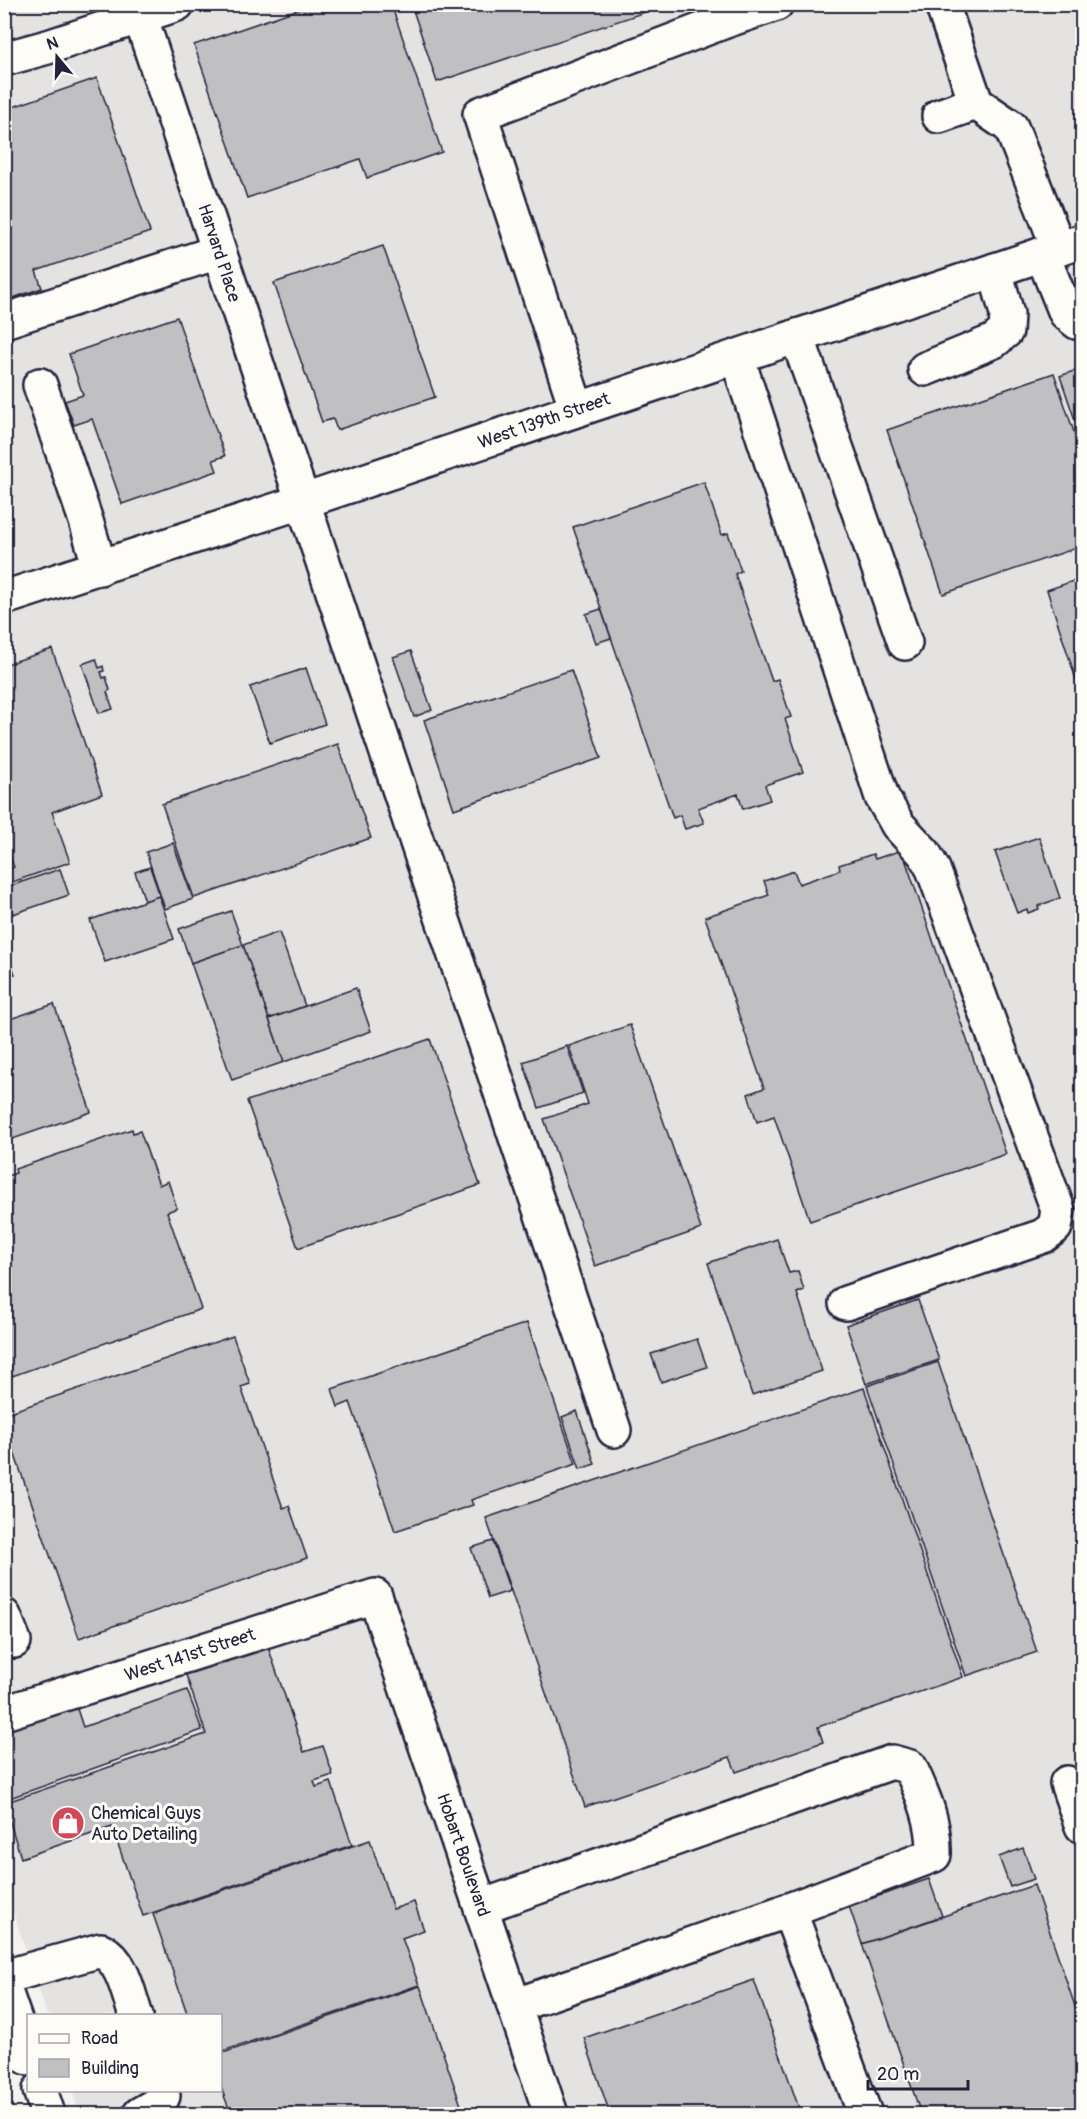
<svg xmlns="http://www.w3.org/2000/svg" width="1087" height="2119" font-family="Pangolin,sans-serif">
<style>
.built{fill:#e4e3e2}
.building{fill:#c0bfc2;stroke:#22223b;stroke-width:1.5}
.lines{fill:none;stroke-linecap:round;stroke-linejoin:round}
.minor-casing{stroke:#22223b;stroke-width:38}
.major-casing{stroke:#22223b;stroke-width:38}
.minor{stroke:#fdfcf7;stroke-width:33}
.major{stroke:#fdfcf7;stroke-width:33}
.labels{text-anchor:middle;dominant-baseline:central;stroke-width:6;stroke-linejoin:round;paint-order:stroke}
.street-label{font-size:18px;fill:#22223b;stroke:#fdfcf7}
.poi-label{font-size:18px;fill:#22223b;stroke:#fdfcf7;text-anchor:start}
</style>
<rect width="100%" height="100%" fill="#f4f3ef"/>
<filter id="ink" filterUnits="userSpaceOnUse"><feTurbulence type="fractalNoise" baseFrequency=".0167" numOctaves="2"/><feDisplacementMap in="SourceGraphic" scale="12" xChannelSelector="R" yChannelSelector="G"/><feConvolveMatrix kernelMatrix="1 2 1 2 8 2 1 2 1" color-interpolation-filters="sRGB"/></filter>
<g filter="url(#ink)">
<polygon class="built" points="4,5 1082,5 1082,2114 80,2114 72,2091 220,2090 220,2016 47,2015 5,1887"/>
<g class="building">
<polygon points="308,4 391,4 442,152 367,178 360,159 247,198 194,45 308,6"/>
<polygon points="411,4 665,4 666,5 437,82"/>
<polygon points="97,78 150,232 36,271 42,288 4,301 4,110"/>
<polygon points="383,246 435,397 337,430 333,419 322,422 274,283"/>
<polygon points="177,317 225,456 213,460 217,471 122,504 92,419 74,425 65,401 83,395 69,354"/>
<polygon points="1082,368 1082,441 1060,376"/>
<polygon points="1054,373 1082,456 1082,546 943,594 887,430"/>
<polygon points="704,482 722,535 728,533 741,571 735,574 772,681 778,679 791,717 785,719 803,772 765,785 770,800 743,809 738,794 698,808 704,823 685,829 680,815 673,818 573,527"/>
<polygon points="1082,578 1082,698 1047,590"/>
<polygon points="601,609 611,638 596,643 586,614"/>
<polygon points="52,649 102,794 52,812 70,862 4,885 4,871 14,867 4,842 4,665"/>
<polygon points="411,651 432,710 414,717 393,657"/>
<polygon points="96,659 99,668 103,666 104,671 101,672 103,678 106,677 110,690 107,692 113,709 99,713 82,664"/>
<polygon points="306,668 325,724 270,743 250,687"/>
<polygon points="571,670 601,758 454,809 424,720"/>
<polygon points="338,744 371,838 194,898 162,804"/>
<polygon points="1039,837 1060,898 1038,906 1039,909 1028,913 1027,909 1017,913 995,852"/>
<polygon points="173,843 193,899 165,909 146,852"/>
<polygon points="902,850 1006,1154 810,1221 774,1116 757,1122 748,1094 764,1088 705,917 769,895 764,881 794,871 799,884 840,870 839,865 873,854 875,859"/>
<polygon points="150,867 160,896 145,901 135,872"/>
<polygon points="60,869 69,895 13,914 4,888"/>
<polygon points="159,896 174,939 105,962 90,920"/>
<polygon points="231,911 243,945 191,963 179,929"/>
<polygon points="279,932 305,1006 269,1019 243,945"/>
<polygon points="4,944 15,974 4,978"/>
<polygon points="243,945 284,1062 232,1080 191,963"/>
<polygon points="356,988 371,1031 284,1062 269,1019"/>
<polygon points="54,1004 91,1112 4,1142 4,1021"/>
<polygon points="630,1025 701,1229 595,1266 544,1119 588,1104 569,1046"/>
<polygon points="430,1039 480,1185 298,1248 247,1101"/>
<polygon points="567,1046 583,1093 539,1108 523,1062"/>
<polygon points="132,1129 133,1133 140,1131 159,1185 168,1181 177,1208 167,1212 201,1309 4,1379 4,1177 16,1173 15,1169"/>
<polygon points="777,1239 789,1273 798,1271 804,1290 797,1293 822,1371 752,1395 708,1263"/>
<polygon points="918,1300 939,1360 866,1384 846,1325"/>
<polygon points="527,1323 576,1464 471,1500 473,1505 395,1531 350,1402 338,1407 332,1389"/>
<polygon points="233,1336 250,1384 241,1387 283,1508 289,1506 307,1558 79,1638 4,1424 4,1414"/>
<polygon points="697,1339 707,1367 661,1382 651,1354"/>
<polygon points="938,1362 1037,1652 966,1676 867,1386"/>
<polygon points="864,1388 963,1677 818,1727 823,1742 736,1772 730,1757 585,1807 486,1518"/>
<polygon points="577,1411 595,1464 580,1469 562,1417"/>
<polygon points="493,1541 510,1591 488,1598 471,1548"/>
<polygon points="263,1632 304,1752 323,1746 333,1775 314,1781 316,1787 331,1782 352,1845 143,1916 112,1827 21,1858 4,1803 206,1734 181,1660"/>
<polygon points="187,1690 202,1730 4,1800 4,1725 74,1700 83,1727"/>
<polygon points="370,1840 393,1909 414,1902 424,1930 402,1938 419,1985 220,2052 220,2016 188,2016 153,1914"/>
<polygon points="1023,1848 1034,1879 1010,1887 999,1857"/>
<polygon points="929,1879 942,1916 862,1944 849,1906"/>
<polygon points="1034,1885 1082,2027 1082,2114 921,2114 862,1944"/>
<polygon points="754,1980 801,2114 610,2114 584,2038"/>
<polygon points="420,1986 464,2114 231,2114 220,2085 220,2054"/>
</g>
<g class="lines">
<g class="minor-casing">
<g id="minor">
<polyline points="136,4 614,1430"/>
<polyline points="942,4 976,103 1011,127 1059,249"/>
<polyline points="4,59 51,46 177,4"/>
<polyline points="939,116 976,103"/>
<polyline points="1042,254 1066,313 1077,322 1082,320"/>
<polyline points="4,321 218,252"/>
<polyline points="797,336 905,643"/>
<polyline points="737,357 882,797 898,825 924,853 933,869 1058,1210 1055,1227 1043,1236 846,1303"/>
<polyline points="925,369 994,341 1006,331 1007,314 995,270"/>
<polyline points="40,385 86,521 100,568"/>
<polyline points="577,410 480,114 728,20 776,4"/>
<polyline points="4,598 301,502 1082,241"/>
<polyline points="4,1616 14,1641"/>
<polyline points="4,1713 375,1596 551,2114"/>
<polyline points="1067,1783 1082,1826"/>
<path d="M481,1907L892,1762L910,1767C924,1797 935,1822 934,1855L789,1910"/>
<path d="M4,1977L101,1950C123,1961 128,1993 136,2016"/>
<polyline points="514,2006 789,1910 865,2114"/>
<polyline points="140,2114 159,2103 163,2096 162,2090"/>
</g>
</g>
<g class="major-casing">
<g id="major">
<polyline points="4,1988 28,2058"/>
<polyline points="40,2090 48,2114"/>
</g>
</g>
<use href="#minor" class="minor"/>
<use href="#major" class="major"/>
</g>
</g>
<defs>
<g id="shop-disc" transform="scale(1.725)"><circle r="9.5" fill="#d1495b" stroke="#fdfcf7"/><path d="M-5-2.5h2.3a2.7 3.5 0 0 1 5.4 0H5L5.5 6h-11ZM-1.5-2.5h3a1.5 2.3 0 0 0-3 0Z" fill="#fff"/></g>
</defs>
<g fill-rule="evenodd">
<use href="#shop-disc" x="68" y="1823"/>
</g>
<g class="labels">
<g class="street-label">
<text transform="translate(219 253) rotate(72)">Harvard Place</text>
<text transform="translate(544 421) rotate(-19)">West 139th Street</text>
<text transform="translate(190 1655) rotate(-18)">West 141st Street</text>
<text transform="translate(463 1855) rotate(71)">Hobart Boulevard</text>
</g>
<g class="poi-label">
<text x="91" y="1813">Chemical Guys<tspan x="91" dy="21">Auto Detailing</tspan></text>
</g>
</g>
<rect width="1087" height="2119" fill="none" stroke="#fdfcf7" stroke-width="24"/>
<rect x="12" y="12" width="1063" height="2095" fill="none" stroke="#22223b" stroke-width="2" filter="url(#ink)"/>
<rect x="27" y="2014" width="195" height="78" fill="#fdfcf7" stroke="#a5a5ac" stroke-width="1.5"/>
<rect x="39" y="2034" width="30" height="9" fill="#fdfcf7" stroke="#a5a5ac" stroke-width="1.5"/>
<text x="81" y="2044" font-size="18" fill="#22223b">Road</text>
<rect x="39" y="2059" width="30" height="18" fill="#c0bfc2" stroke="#a5a5ac" stroke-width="1.5"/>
<text x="81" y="2074" font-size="18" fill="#22223b">Building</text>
<g transform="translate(57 57) rotate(341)" stroke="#fdfcf7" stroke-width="4.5" paint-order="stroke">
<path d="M0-4.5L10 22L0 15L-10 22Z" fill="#22223b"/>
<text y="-9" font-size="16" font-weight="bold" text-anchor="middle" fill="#22223b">N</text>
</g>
<path d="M868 2080v9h100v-9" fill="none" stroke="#22223b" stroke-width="3"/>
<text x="877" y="2080" font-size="18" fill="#22223b" stroke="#fdfcf7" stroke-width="4.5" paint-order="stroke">20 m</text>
</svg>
